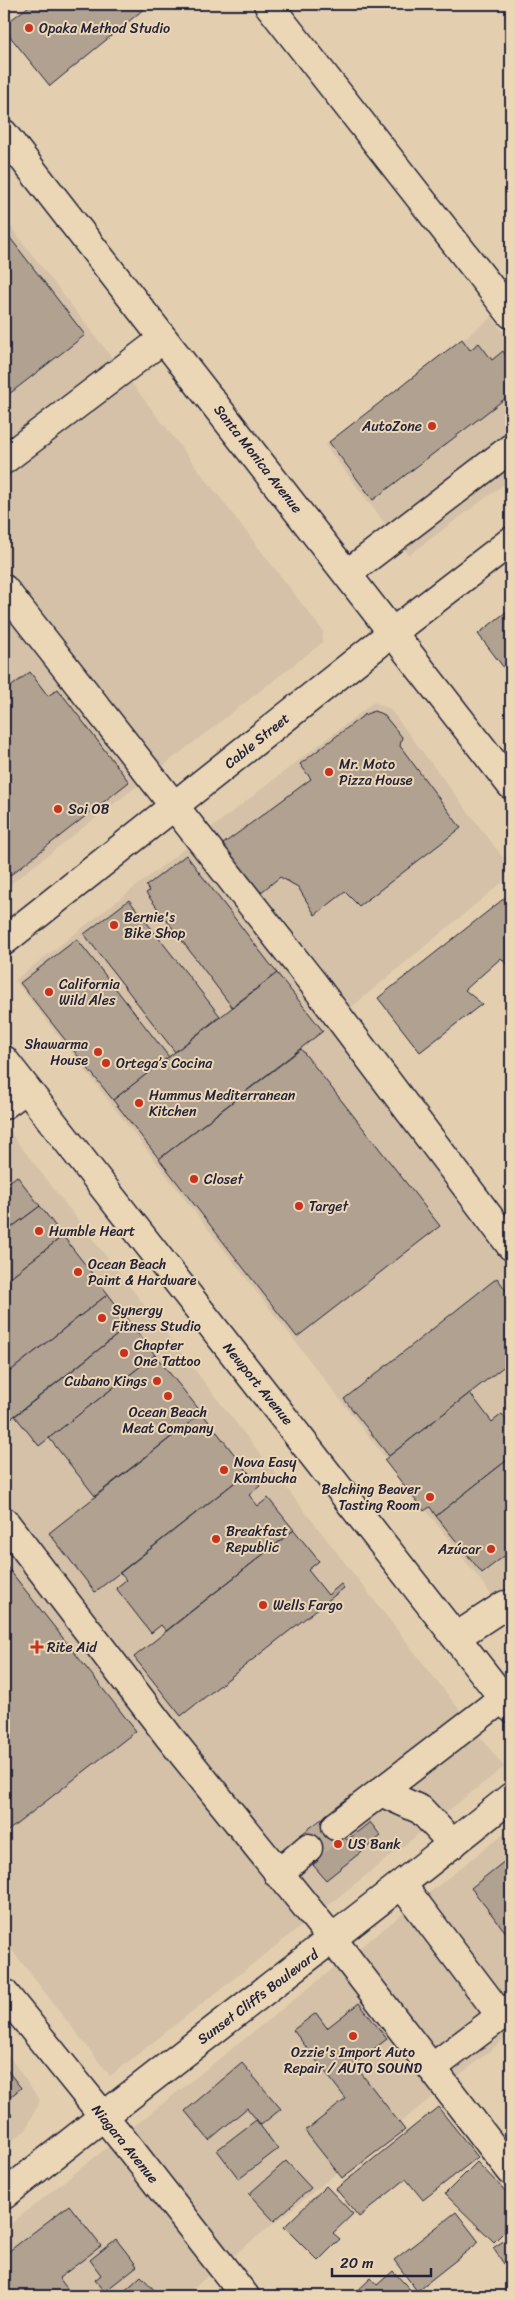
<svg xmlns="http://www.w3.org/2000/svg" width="515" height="2300" font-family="Sriracha,sans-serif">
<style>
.built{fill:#d4c1a7}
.building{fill:#b1a191;stroke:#22223b}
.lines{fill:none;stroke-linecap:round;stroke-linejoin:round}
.minor-tunnel{stroke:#bcac99;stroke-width:28;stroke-dasharray:28 14;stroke-linecap:butt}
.minor-casing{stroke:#22223b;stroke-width:31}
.major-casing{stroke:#22223b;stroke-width:31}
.minor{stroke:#ebd6b5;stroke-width:28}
.major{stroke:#ebd6b5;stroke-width:28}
.poi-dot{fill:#c8321e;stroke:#ebd6b5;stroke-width:2}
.labels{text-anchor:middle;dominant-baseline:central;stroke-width:4;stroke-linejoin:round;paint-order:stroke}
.poi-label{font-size:14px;fill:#22223b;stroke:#ebd6b5;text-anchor:start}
.street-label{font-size:14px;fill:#22223b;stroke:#ebd6b5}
</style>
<rect width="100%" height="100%" fill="#e3cfb0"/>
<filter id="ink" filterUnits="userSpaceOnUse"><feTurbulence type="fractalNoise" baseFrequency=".02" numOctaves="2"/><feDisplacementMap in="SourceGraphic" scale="10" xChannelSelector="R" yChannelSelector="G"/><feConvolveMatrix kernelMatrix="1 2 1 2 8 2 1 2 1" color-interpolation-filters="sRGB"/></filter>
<g filter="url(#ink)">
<g class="built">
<polygon points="4,218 323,631 322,643 4,889"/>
<polygon points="492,317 511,343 511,479 409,555 325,445"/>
<polygon points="374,702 390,709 511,868 511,875 330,1025 511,1264 511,1620 15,980"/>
<polygon points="4,1125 504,1767 110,2076 4,1940"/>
<polygon points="511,1828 511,2034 183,2296 4,2296 4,2229"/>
<polygon points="4,2049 40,2100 26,2130 4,2147"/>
</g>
<g class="building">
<polygon points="32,4 150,4 50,86 4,29 4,25"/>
<polygon points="4,230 85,335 4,398"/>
<polygon points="462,339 470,350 479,343 492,360 503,351 511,362 511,394 373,500 329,442"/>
<polygon points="511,608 511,677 478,634"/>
<polygon points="30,672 48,696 58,689 129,782 4,880 4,692"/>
<polygon points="374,711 383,714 402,737 400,746 461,828 359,906 345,892 315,915 298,887 280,877 255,897 219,847 311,779 300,764 364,715"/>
<polygon points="186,855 277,973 232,1007 146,893 149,891 146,886"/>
<polygon points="511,893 511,969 501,958 465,990 482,1004 420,1052 378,998"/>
<polygon points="129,900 220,1016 175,1052 84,934"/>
<polygon points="77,939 169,1057 113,1100 20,983"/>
<polygon points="277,973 323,1031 159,1159 113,1100"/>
<polygon points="301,1049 440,1226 297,1337 159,1159"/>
<polygon points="17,1176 40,1206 4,1233 4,1186"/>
<polygon points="40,1206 63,1236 4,1282 4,1233"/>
<polygon points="63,1236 108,1294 4,1376 4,1282"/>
<polygon points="497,1278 511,1297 511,1361 389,1456 344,1399"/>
<polygon points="108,1294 131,1324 4,1424 4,1376"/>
<polygon points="131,1324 155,1355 39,1446 15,1416"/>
<polygon points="155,1355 202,1413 95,1496 49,1438"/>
<polygon points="470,1393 492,1422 502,1414 511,1427 511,1448 506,1452 511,1457 436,1516 430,1507 424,1511 384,1460"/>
<polygon points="202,1413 248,1472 95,1592 49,1533"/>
<polygon points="511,1457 511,1551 482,1573 436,1516"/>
<polygon points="248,1472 260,1486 249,1495 258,1506 268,1498 294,1530 166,1631 161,1625 151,1633 116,1588 126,1580 120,1573"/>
<polygon points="294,1530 319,1561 308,1570 328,1595 341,1584 344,1588 181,1716 134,1657"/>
<polygon points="4,1563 136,1731 4,1834"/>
<polygon points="327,1815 347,1840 370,1822 381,1836 326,1880 313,1865 318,1861 299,1836"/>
<polygon points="511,1856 511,1939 471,1888"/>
<polygon points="359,2003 387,2039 354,2064 405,2130 342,2178 305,2131 346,2099 293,2030 316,2013 327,2028"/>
<polygon points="242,2063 281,2109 261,2125 247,2108 209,2140 185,2111"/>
<polygon points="4,2066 21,2088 4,2102"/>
<polygon points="4,2104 12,2115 4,2121"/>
<polygon points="438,2107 478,2157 423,2200 406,2179 359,2217 336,2189"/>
<polygon points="256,2120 278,2149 239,2179 217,2150"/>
<polygon points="286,2161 311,2188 274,2221 249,2194"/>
<polygon points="477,2162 511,2197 511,2225 494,2242 445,2194"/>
<polygon points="326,2186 353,2214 333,2233 340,2239 318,2261 284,2227"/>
<polygon points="69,2205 101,2246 59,2278 73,2296 4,2296 4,2255"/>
<polygon points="456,2212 479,2242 417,2291 394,2260"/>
<polygon points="511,2236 511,2274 493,2248"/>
<polygon points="116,2239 137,2266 104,2292 95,2280 101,2275 90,2260"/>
<polygon points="393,2271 416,2296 352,2296 371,2278 377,2285"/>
<polygon points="141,2276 160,2296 119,2296"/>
</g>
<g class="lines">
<polyline class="minor-tunnel" points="308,1848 336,1826"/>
<g class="minor-casing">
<g id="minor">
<polyline points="268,4 511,314"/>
<polyline points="4,134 511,785"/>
<polyline points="4,460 163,339"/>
<polyline points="348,573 511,448"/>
<polyline points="4,589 313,983 511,1246"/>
<polyline points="4,941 393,632 511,541"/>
<polyline points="4,1060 511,1708"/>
<polyline points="4,1105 26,1089"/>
<polyline points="4,1521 170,1738 333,1940 511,2171"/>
<polyline points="456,1637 505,1605"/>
<polyline points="381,1792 421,1810 453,1844"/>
<polyline points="336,1826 503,1698 511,1693"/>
<polyline points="278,1874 308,1848"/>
<polyline points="402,1885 501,2016"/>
<polyline points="4,1993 131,2150 245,2296"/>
<polyline points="432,2068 511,2008"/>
</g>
</g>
<g class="major-casing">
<path id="major" d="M4,2195C171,2061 344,1932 511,1797"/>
</g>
<use href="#minor" class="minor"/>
<use href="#major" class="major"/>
</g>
</g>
<g class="poi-dot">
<circle cx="29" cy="28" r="5"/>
<circle cx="432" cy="426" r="5"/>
<circle cx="329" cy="772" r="5"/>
<circle cx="58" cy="809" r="5"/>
<circle cx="114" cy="925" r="5"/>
<circle cx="49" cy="992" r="5"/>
<circle cx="98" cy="1052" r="5"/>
<circle cx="106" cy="1063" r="5"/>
<circle cx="139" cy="1103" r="5"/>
<circle cx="194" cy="1179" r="5"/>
<circle cx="299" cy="1206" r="5"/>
<circle cx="39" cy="1231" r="5"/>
<circle cx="78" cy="1272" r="5"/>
<circle cx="102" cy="1318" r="5"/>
<circle cx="124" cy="1353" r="5"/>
<circle cx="157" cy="1381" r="5"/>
<circle cx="168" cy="1396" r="5"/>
<circle cx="224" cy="1470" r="5"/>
<circle cx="430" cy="1497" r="5"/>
<circle cx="216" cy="1539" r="5"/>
<circle cx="491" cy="1549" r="5"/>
<circle cx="263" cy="1605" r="5"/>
<path d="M34.5 1639.5h5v5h5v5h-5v5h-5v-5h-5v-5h5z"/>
<circle cx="338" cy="1844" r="5"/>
<circle cx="353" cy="2036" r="5"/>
</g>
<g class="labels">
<g class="poi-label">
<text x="39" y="28">Opaka Method Studio</text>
<text x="422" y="426" text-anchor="end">AutoZone</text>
<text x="339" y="764">Mr. Moto<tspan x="339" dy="16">Pizza House</tspan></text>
<text x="68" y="809">Soi OB</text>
<text x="124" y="917">Bernie's<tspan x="124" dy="16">Bike Shop</tspan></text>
<text x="59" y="984">California<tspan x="59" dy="16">Wild Ales</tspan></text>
<text x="88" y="1044" text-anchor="end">Shawarma<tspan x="88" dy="16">House</tspan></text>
<text x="116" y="1063">Ortega’s Cocina</text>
<text x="149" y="1095">Hummus Mediterranean<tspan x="149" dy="16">Kitchen</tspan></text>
<text x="204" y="1179">Closet</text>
<text x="309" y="1206">Target</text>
<text x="49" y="1231">Humble Heart</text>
<text x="88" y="1264">Ocean Beach<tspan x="88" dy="16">Paint &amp; Hardware</tspan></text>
<text x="112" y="1310">Synergy<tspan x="112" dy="16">Fitness Studio</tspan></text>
<text x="134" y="1345">Chapter<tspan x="134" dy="16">One Tattoo</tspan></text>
<text x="147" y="1381" text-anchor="end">Cubano Kings</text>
<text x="168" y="1412" text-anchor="middle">Ocean Beach<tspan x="168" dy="16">Meat Company</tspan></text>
<text x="234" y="1462">Nova Easy<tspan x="234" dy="16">Kombucha</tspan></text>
<text x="420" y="1489" text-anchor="end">Belching Beaver<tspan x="420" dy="16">Tasting Room</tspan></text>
<text x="226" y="1531">Breakfast<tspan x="226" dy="16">Republic</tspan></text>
<text x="481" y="1549" text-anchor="end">Azúcar</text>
<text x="273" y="1605">Wells Fargo</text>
<text x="47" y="1647">Rite Aid</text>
<text x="348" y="1844">US Bank</text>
<text x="353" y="2052" text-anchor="middle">Ozzie's Import Auto<tspan x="353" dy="16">Repair / AUTO SOUND</tspan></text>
</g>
<g class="street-label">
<text transform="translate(258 459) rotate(52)">Santa Monica Avenue</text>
<text transform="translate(257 741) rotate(-39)">Cable Street</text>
<text transform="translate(258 1384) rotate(51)">Newport Avenue</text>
<text transform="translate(258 1997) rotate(-37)">Sunset Cliffs Boulevard</text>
<text transform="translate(125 2144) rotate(51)">Niagara Avenue</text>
</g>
</g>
<rect width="515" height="2300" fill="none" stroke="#ebd6b5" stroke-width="20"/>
<rect x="10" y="10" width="495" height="2280" fill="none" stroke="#22223b" stroke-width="2" filter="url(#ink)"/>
<path d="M332 2268v8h99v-8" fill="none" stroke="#22223b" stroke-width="2.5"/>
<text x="340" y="2268" font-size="15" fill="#22223b" stroke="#ebd6b5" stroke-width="4" paint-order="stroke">20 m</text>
</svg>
